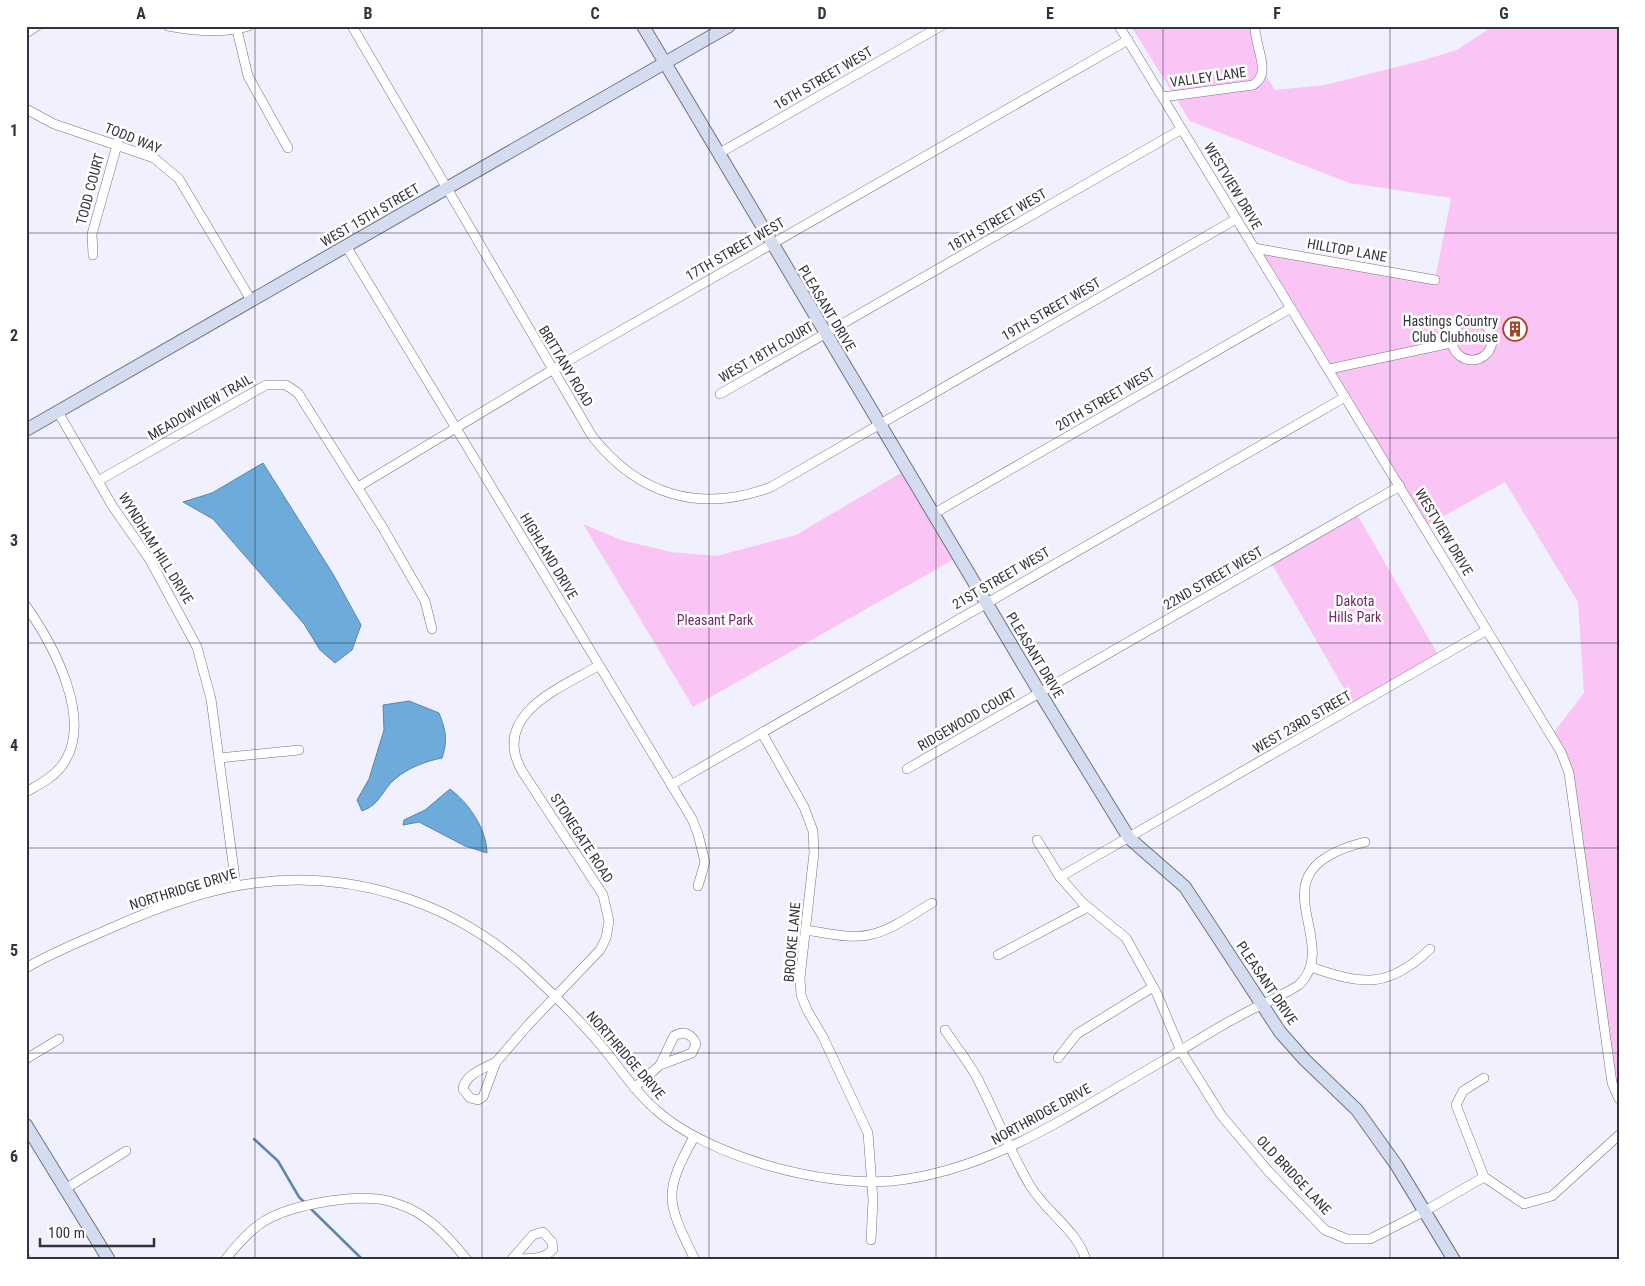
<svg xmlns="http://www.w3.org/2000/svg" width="1645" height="1286" font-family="'Roboto Condensed',sans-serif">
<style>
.green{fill:#fac5f4}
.water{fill:#6cabda;stroke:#5b87ab}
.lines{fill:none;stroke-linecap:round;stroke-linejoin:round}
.stream{stroke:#5b87ab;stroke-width:2.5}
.street-casing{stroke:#727287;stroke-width:10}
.secondary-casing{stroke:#727287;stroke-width:14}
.street{stroke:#fff;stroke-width:9}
.secondary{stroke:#d4ddef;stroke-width:12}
.grid{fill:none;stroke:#33333c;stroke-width:1;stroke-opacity:0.55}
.labels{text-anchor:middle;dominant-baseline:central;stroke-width:5;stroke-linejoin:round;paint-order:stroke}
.street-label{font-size:14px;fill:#33333c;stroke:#fff}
.poi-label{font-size:14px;fill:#33333c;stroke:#fff;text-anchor:end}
.park-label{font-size:14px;fill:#6c2a68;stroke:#fff}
.neatline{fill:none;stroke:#33333c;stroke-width:2}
.grid-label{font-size:16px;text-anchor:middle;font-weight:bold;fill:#33333c}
</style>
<rect width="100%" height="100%" fill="#f0f0ff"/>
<g class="green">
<polygon points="1131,26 1248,26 1254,29 1263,71 1275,90 1325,85 1424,60 1457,50 1493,26 1619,26 1619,1099 1569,773 1551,736 1584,693 1578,602 1505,482 1424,527 1254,248 1435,280 1451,198 1349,183 1190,121"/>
<polygon points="906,470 958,557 693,707 583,524 621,540 671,552 716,556 796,535"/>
<polygon points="1355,511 1440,658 1355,707 1270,561"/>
</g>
<g class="water">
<polygon points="263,463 333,574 361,625 352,650 335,663 320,650 304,624 213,519 183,502 212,493"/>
<path d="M409,701L439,713C446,730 448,741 442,758C426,761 408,768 395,779C382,790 380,805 362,811L357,800L369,779L384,730L383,705Z"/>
<path d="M450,789C469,803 487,830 487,853L465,846L419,822L403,825L404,820L425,810Z"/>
</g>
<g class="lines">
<g class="stream">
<polyline points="254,1139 278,1161 299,1197 306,1204"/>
<polyline points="310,1208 363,1260"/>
</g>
<g class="street-casing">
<g id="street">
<path d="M168,26C194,31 223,34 249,26"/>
<path d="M352,26L592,436C638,495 700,514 771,487L1236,219"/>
<polyline points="1119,26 1561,752 1569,773 1612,1083 1619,1099"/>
<polyline points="237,30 248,76 288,148"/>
<polyline points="26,33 37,26"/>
<path d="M1163,97L1253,85C1273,74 1254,45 1255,26"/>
<polyline points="26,109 54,124 154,158 179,179 251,300"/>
<polyline points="718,154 941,26"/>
<polyline points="346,246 692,819 698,834 705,862 698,886"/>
<polyline points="1254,248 1435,280"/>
<polyline points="93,255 92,234 121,131"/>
<circle cx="1472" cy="340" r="20"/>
<polyline points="1329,369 1451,343"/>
<polyline points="720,394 1182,129"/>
<polyline points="58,412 113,507 150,560 197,647 211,699 236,886"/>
<polyline points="98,481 266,385 286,385 298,393 383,528 425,601 432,629"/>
<polyline points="358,487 552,370 1128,40"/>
<polyline points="933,514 1291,308"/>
<path d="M26,606C53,644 97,724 60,768C51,779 38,785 26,792"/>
<polyline points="1487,630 1060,877 1082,902 1126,938 1157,994 1181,1051 1221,1115 1269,1172 1325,1230 1347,1239 1370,1239 1425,1211 1484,1177 1524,1204 1552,1196 1619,1135"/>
<polyline points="762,733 804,807 813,831 814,853 800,978 801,995 807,1010 823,1037 868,1133 873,1200 871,1240"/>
<polyline points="219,758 299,750"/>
<polyline points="907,769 1400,486"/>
<polyline points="671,785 1345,397"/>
<polyline points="1037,840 1060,877"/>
<path d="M806,930C827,933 852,940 873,934C893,929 913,914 932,903"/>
<polyline points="998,955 1088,907"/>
<path d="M1311,967C1362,985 1388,989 1430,949"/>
<path d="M26,968C53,952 82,941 111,928C156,908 206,889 255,883C352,870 451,902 523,966C549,990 576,1016 599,1043C618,1065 633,1090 655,1109C708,1157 822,1187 892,1181C992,1171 1075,1111 1161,1062C1194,1043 1226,1021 1261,1005C1274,999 1286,993 1299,985C1345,940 1248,871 1365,842"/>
<path d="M945,1030C955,1045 966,1059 975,1074C995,1111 1009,1151 1031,1187C1047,1213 1077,1230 1086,1260"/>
<polyline points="1058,1058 1077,1034 1153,987"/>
<polyline points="26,1059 59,1039"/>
<path d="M496,1062C485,1068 465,1074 463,1089L470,1098L478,1100L483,1097L496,1062L529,1024L600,950L606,938L609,921L603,895L522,771C490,715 560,688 598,666"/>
<polyline points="1484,1078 1463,1091 1456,1105 1484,1177"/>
<path d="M634,1088L660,1065L692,1053L696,1044C692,1034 683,1030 674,1036L660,1065"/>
<path d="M694,1137C662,1195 667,1202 695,1260"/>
<polyline points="65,1189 126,1151"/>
<polyline points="26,1259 26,1260"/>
<path d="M225,1260C235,1247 246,1234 260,1224C286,1205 346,1196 378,1199C389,1200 408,1207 418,1213C438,1225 453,1242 467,1260"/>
<path d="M511,1260C524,1257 543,1262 553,1249L552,1242L543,1232L533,1235L512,1259"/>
</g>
</g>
<g class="secondary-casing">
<g id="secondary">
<polyline points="643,26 1040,693 1129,838 1185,887 1280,1032 1304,1059 1357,1110 1397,1166 1454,1260"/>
<polyline points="26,430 729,26"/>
<polyline points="26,1125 109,1260"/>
</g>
</g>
<use href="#street" class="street"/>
<use href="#secondary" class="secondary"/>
</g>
<path class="grid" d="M255,26V1260M482,26V1260M709,26V1260M936,26V1260M1163,26V1260M1390,26V1260M26,233H1619M26,438H1619M26,643H1619M26,848H1619M26,1053H1619"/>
<defs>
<g id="building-ring" transform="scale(1.25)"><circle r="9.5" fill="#fff" stroke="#aa4225" stroke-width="1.5"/><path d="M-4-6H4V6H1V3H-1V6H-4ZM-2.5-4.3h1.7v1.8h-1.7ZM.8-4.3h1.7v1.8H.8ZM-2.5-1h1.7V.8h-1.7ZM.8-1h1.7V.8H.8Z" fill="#aa4225"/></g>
</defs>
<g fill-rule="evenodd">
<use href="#building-ring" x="1515" y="329"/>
</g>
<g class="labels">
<g class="street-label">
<text transform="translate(1208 77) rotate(-8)">VALLEY LANE</text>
<text transform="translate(823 78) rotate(-30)">16TH STREET WEST</text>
<text transform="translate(133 138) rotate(22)">TODD WAY</text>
<text transform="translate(1233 186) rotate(59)">WESTVIEW DRIVE</text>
<text transform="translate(90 189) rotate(-75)">TODD COURT</text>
<text transform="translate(370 215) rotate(-30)">WEST 15TH STREET</text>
<text transform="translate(997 220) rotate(-30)">18TH STREET WEST</text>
<text transform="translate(735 249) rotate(-30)">17TH STREET WEST</text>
<text transform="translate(1347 250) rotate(10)">HILLTOP LANE</text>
<text transform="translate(827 308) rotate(59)">PLEASANT DRIVE</text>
<text transform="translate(1051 309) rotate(-30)">19TH STREET WEST</text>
<text transform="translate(766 352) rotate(-30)">WEST 18TH COURT</text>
<text transform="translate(566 366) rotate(59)">BRITTANY ROAD</text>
<text transform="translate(1105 399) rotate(-30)">20TH STREET WEST</text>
<text transform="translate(200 407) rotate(-30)">MEADOWVIEW TRAIL</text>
<text transform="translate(1444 532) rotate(59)">WESTVIEW DRIVE</text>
<text transform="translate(156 548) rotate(58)">WYNDHAM HILL DRIVE</text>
<text transform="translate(549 556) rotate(59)">HIGHLAND DRIVE</text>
<text transform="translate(1001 578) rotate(-30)">21ST STREET WEST</text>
<text transform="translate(1213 578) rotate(-30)">22ND STREET WEST</text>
<text transform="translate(1035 655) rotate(59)">PLEASANT DRIVE</text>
<text transform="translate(967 719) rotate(-30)">RIDGEWOOD COURT</text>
<text transform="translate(1302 722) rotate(-30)">WEST 23RD STREET</text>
<text transform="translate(582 838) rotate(57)">STONEGATE ROAD</text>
<text transform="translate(183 889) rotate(-17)">NORTHRIDGE DRIVE</text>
<text transform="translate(792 942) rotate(-85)">BROOKE LANE</text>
<text transform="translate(1267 983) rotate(56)">PLEASANT DRIVE</text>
<text transform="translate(626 1055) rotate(49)">NORTHRIDGE DRIVE</text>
<text transform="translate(1041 1114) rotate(-29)">NORTHRIDGE DRIVE</text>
<text transform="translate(1294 1175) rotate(47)">OLD BRIDGE LANE</text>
</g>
<g class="poi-label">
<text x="1498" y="321">Hastings Country<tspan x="1498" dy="16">Club Clubhouse</tspan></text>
</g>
<g class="park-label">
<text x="1355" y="601">Dakota<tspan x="1355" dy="16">Hills Park</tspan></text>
<text x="715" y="620">Pleasant Park</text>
</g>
</g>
<rect width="1645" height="1286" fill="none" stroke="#ffffff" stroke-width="55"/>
<path d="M40 1238v8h114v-8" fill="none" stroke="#33333c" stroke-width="2.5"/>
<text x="48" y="1238" font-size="15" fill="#33333c" stroke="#ffffff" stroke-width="4" paint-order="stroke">100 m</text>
<rect x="28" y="28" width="1590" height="1230" class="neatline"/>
<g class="grid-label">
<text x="141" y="19">A</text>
<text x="368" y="19">B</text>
<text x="595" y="19">C</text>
<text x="822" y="19">D</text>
<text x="1050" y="19">E</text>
<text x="1277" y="19">F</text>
<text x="1504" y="19">G</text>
<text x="14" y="136">1</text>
<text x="14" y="341">2</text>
<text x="14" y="546">3</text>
<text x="14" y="751">4</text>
<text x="14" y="956">5</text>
<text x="14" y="1162">6</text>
</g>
</svg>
